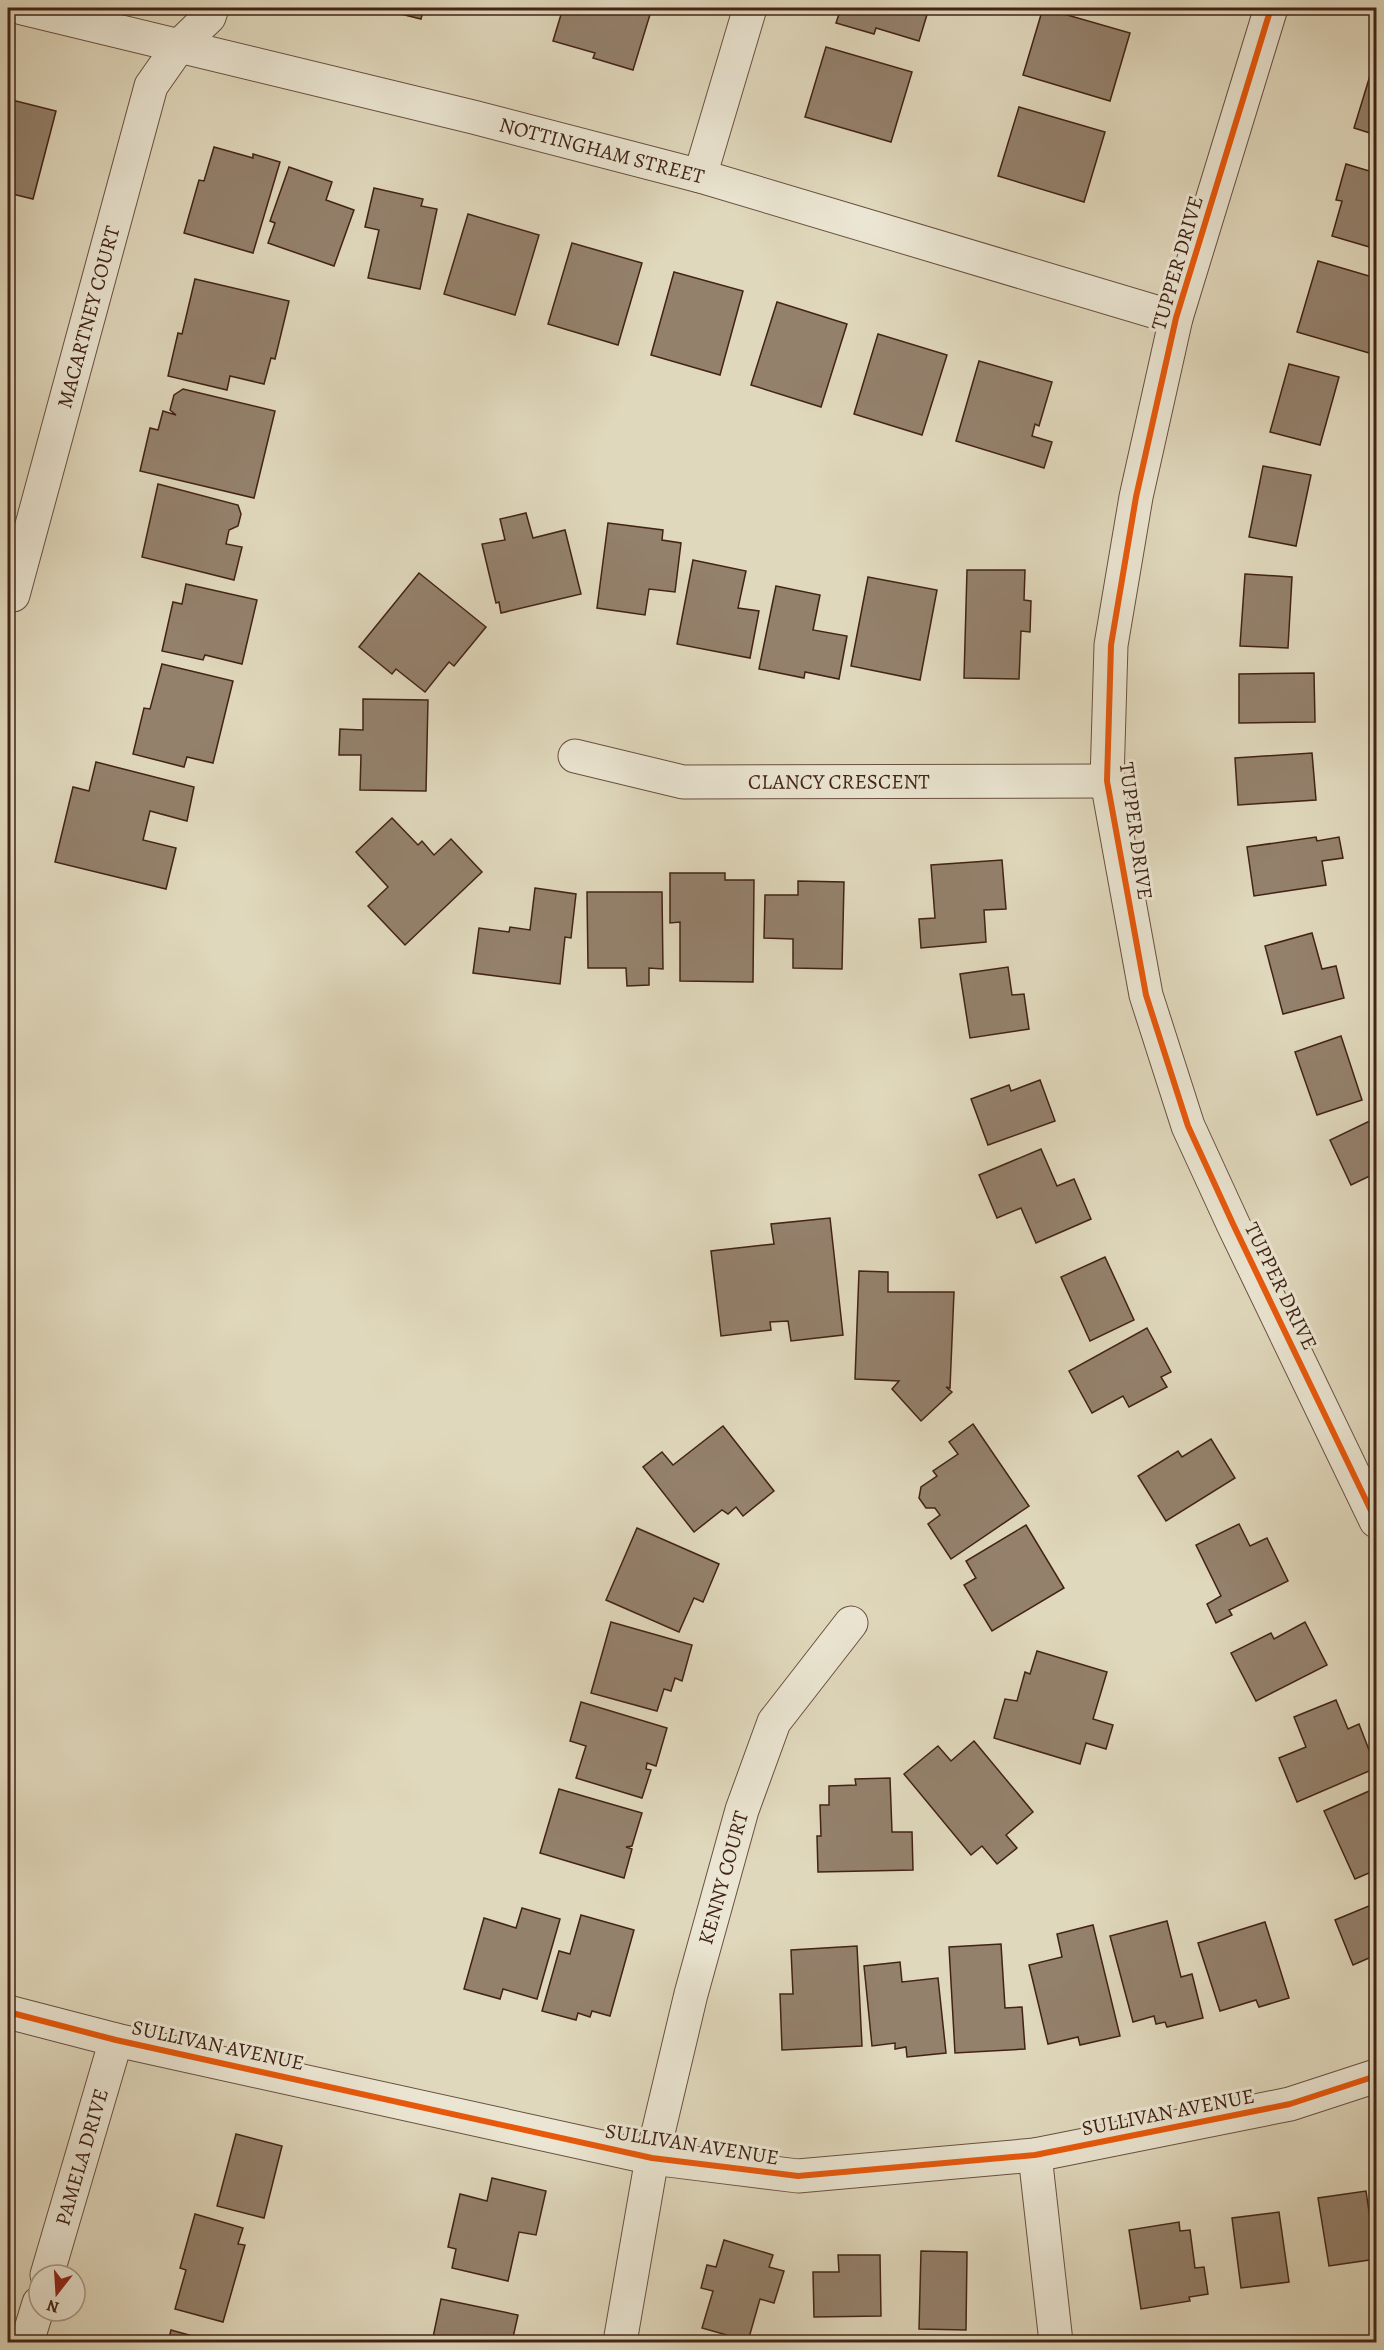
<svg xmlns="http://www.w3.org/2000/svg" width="1384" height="2350" font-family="Alegreya,serif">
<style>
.building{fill:#94816c;stroke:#422315;stroke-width:1.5}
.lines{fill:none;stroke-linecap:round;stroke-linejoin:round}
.street-casing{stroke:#6a503f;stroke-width:35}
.street{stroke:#ebe6d3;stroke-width:33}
.cycleway-casing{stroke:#ebe6d3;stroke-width:10}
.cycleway{stroke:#e8590c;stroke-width:6}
.labels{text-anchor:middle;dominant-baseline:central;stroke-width:6;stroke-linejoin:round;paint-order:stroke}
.street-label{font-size:21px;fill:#422315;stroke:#ebe6d3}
</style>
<rect width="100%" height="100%" fill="#e0d8bc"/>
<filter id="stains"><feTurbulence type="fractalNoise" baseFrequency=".00333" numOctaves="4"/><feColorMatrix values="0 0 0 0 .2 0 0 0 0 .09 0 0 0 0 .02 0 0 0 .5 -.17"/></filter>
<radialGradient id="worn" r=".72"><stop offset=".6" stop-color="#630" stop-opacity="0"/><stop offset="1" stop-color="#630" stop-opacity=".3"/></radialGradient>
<g class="building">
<polygon points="377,8 424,8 421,19"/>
<polygon points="563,8 652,8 633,70 593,58 595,53 553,41"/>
<polygon points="841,8 929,8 919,41 876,28 874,34 836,23"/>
<polygon points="1043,8 1130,33 1110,101 1023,75"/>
<polygon points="826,47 912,72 891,142 805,117"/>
<polygon points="1376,56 1376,135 1354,128"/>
<polygon points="8,99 56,111 33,199 8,193"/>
<polygon points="1019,107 1105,132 1084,202 998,176"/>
<polygon points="214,147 253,158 253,154 280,162 253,253 184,233 199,180 204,181"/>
<polygon points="1346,164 1376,173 1376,249 1332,236 1342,201 1336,200"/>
<polygon points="289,167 332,182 326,200 354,210 334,266 268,243 275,223 270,221"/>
<polygon points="374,188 423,199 421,206 437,209 420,289 368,278 379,230 365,227"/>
<polygon points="468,214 539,235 515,315 444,294"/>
<polygon points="572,243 642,263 618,345 548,324"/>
<polygon points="1318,261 1376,278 1376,355 1297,332"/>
<polygon points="674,272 743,291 720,375 651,355"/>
<polygon points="195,279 289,301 275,359 271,358 264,384 230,376 227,390 168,376 178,333 182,334"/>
<polygon points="777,302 847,324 821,407 751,385"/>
<polygon points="878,334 947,355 922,435 854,414"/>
<polygon points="979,361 1052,382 1039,426 1035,424 1032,436 1052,442 1044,468 956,441"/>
<polygon points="1289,364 1339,377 1320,445 1270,432"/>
<polygon points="183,389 275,411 254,498 140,471 150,428 158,430 163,411 176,415 170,410 174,395"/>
<polygon points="1263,466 1311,475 1296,546 1249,537"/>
<polygon points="158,484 238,505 241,514 238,526 229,530 226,544 242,547 234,580 142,557"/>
<polygon points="526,513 533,538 565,530 581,594 501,613 499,602 496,603 482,544 505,540 500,519"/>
<polygon points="608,523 663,530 662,540 681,543 675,592 649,589 645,615 597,608"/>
<polygon points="693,560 746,571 738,608 759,611 750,658 677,644"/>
<polygon points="967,570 1025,570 1024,600 1031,601 1030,632 1021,631 1019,679 964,678"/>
<polygon points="419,573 486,627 454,666 449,662 425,692 396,669 392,674 359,647"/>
<polygon points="1245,574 1292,577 1288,648 1240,646"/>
<polygon points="868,577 937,590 920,680 851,666"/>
<polygon points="186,584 257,600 242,664 205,655 203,660 162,651 173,602 182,604"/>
<polygon points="776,586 820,595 813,630 847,636 839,679 805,672 804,678 759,669"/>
<polygon points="162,664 233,681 213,763 187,757 184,767 133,754 144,708 150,709"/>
<polygon points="1314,673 1315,722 1239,723 1239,674"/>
<polygon points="363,699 428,700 426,791 360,790 361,755 339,755 340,729 363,730"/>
<polygon points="1312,753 1316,800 1238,805 1235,758"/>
<polygon points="96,762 194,787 187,821 150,811 143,840 176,848 166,889 55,862 73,787 89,791"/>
<polygon points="392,818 418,845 422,841 434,855 451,839 482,872 405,945 368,906 388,887 356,852"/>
<polygon points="1316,837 1317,841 1339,837 1343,858 1322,861 1326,885 1254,896 1247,847"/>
<polygon points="1002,860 1006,909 984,910 986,942 921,948 919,919 935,918 931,865"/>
<polygon points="670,873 725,873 725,880 754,880 753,982 680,981 680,922 670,923"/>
<polygon points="798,881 844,882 842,969 793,968 793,939 764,938 765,895 798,895"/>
<polygon points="535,888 576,894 571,938 565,937 560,984 473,973 479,928 509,932 510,927 530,930"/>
<polygon points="587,892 662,892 663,969 649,968 649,985 627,986 626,968 588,968"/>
<polygon points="1312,933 1322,969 1336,966 1344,998 1283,1014 1265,946"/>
<polygon points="1008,967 1012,995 1024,994 1029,1029 970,1038 960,974"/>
<polygon points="1341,1036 1362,1100 1317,1115 1295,1052"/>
<polygon points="1040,1080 1055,1121 988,1145 971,1099 1009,1085 1011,1091"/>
<polygon points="1376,1118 1376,1173 1351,1185 1330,1140"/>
<polygon points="1041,1149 1057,1186 1074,1179 1091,1219 1036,1243 1021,1208 997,1218 979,1175"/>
<polygon points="830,1218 843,1335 791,1341 788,1321 770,1322 771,1330 721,1336 711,1251 774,1244 771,1224"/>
<polygon points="1105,1257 1134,1320 1090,1341 1061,1277"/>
<polygon points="859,1271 888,1272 888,1292 954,1292 950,1388 946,1387 952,1392 921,1421 892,1389 899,1381 855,1379"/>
<polygon points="1147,1328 1171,1372 1161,1377 1167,1387 1129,1407 1123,1396 1092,1413 1069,1371"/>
<polygon points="973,1424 1029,1506 951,1559 928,1524 940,1515 935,1508 926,1508 919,1498 921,1487 937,1476 933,1471 958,1454 949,1442"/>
<polygon points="723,1426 774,1491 743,1516 736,1507 728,1514 722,1510 694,1532 643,1467 662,1452 673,1465"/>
<polygon points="1211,1439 1235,1478 1166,1521 1138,1476 1178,1451 1182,1457"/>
<polygon points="1239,1524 1250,1546 1267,1538 1288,1581 1229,1610 1232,1615 1216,1623 1207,1604 1221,1596 1196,1545"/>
<polygon points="1026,1525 1064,1588 992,1631 964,1585 976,1578 966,1561"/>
<polygon points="637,1528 719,1564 703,1602 694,1598 679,1632 606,1600"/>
<polygon points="611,1622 692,1645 682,1681 675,1678 671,1691 664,1689 657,1711 591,1693"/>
<polygon points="1305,1622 1327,1665 1256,1701 1231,1653 1271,1633 1274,1639"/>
<polygon points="1037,1651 1107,1672 1093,1719 1113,1725 1106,1749 1086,1743 1080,1764 994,1738 1005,1699 1017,1701 1025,1672 1030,1674"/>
<polygon points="1336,1700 1348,1729 1359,1724 1376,1768 1297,1802 1279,1758 1306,1747 1294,1717"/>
<polygon points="581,1702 667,1728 656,1766 647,1763 646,1769 651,1770 642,1798 576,1778 586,1746 570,1741"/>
<polygon points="974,1741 1033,1812 1006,1835 1017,1848 997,1864 982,1846 971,1855 904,1774 938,1746 951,1761"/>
<polygon points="890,1778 892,1832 912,1832 913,1870 818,1872 817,1836 821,1836 820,1805 829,1805 829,1786 856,1785 855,1779"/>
<polygon points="1376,1788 1376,1870 1355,1879 1324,1811"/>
<polygon points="559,1789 642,1813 632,1846 626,1847 632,1849 624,1878 540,1853"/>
<polygon points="1376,1903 1376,1955 1353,1965 1335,1920"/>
<polygon points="522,1908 560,1919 537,1999 503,1989 500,1999 464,1989 484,1918 516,1928"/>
<polygon points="581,1915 634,1930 610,2016 592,2011 590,2017 578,2013 576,2020 542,2011 559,1951 570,1954"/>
<polygon points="1167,1921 1181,1977 1192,1974 1203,2018 1167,2027 1165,2022 1156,2024 1154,2016 1133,2022 1110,1936"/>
<polygon points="1265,1922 1289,1998 1259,2007 1256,2000 1220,2011 1198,1943"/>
<polygon points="1093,1925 1120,2036 1080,2045 1078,2037 1048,2044 1029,1965 1062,1957 1057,1934"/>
<polygon points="1001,1944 1005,2008 1022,2007 1025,2049 955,2053 949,1947"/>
<polygon points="857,1946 862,2046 782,2050 780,1994 793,1994 791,1950"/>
<polygon points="900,1962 902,1982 938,1978 946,2053 907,2057 906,2047 895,2049 895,2043 872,2046 864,1966"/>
<polygon points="236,2134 282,2146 264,2218 217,2206"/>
<polygon points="492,2178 546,2191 536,2235 519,2232 508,2281 452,2268 456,2249 448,2247 460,2194 487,2201"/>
<polygon points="1366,2191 1376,2259 1329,2266 1318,2198"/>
<polygon points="1279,2212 1289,2282 1241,2288 1232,2218"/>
<polygon points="195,2214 243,2228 238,2244 245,2245 223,2322 175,2309 186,2270 180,2268"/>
<polygon points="1179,2222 1180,2231 1190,2230 1195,2268 1204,2267 1208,2294 1189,2297 1190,2301 1141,2309 1129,2230"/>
<polygon points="724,2240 773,2255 769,2267 784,2271 774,2303 760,2299 748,2341 702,2328 713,2291 701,2288 707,2265 716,2267"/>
<polygon points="921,2251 967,2252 966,2330 919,2329"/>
<polygon points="838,2255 880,2255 881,2316 814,2317 813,2272 839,2272"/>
<polygon points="441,2299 518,2315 512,2342 432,2342"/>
<polygon points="171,2330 214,2342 215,2337 233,2342 168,2342"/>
</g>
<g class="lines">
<g class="street-casing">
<g id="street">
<path id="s1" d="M22,8L473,117L700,176L1176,318"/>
<polyline points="1271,8 1176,318 1136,497 1111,645 1107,781 1146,995 1188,1126 1233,1224 1376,1521"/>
<polyline points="700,176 750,8"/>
<path id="s2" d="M13,595L151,86L179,46L209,17L212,8"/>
<path id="s3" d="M575,756L683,782L1107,781"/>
<polyline points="8,2012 116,2040 652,2158 798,2176 1035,2155 1290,2104 1376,2076"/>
<polyline points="1035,2155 1056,2342"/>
<path id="s4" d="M47,2275L116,2040"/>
<polyline points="27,2342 39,2303"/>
<path id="s5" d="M620,2342L652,2158L691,1994L742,1810L774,1722L851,1623"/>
</g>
</g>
<use href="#street" class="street"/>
<g class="cycleway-casing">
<g id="cycleway">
<polyline points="1271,8 1176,318 1136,497 1111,645 1107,781 1146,995 1188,1126 1233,1224 1376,1521"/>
<polyline points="8,2012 116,2040 652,2158 798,2176 1035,2155 1290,2104 1376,2076"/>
</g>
</g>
<use href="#cycleway" class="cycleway"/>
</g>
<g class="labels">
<g class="street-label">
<text stroke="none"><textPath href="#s1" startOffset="597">NOTTINGHAM STREET</textPath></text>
<text transform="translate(1177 263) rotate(-74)">TUPPER DRIVE</text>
<text stroke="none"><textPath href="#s2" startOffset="288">MACARTNEY COURT</textPath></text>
<text stroke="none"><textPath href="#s3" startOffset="267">CLANCY CRESCENT</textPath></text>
<text transform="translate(1136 831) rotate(82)">TUPPER DRIVE</text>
<text transform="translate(1281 1286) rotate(64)">TUPPER DRIVE</text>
<text stroke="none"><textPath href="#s5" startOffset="476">KENNY COURT</textPath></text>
<text transform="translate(218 2045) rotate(12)">SULLIVAN AVENUE</text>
<text transform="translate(1168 2112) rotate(-11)">SULLIVAN AVENUE</text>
<text transform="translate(692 2144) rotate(9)">SULLIVAN AVENUE</text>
<text stroke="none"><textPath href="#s4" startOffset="123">PAMELA DRIVE</textPath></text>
</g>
</g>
<rect width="1384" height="2350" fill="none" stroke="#e0d8bc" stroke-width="30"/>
<rect x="9" y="9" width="1366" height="2332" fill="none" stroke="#422315" stroke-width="3"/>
<rect x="15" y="15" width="1354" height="2320" fill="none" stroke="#422315" stroke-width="1.5"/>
<g transform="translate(57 2293) rotate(197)"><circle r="28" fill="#ebe6d3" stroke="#a79887" stroke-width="1.5"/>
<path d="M0-4.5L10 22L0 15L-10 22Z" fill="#8f2418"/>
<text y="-9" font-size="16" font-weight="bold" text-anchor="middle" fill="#422315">N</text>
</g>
<rect width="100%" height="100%" filter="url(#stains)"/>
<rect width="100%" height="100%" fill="url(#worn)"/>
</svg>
